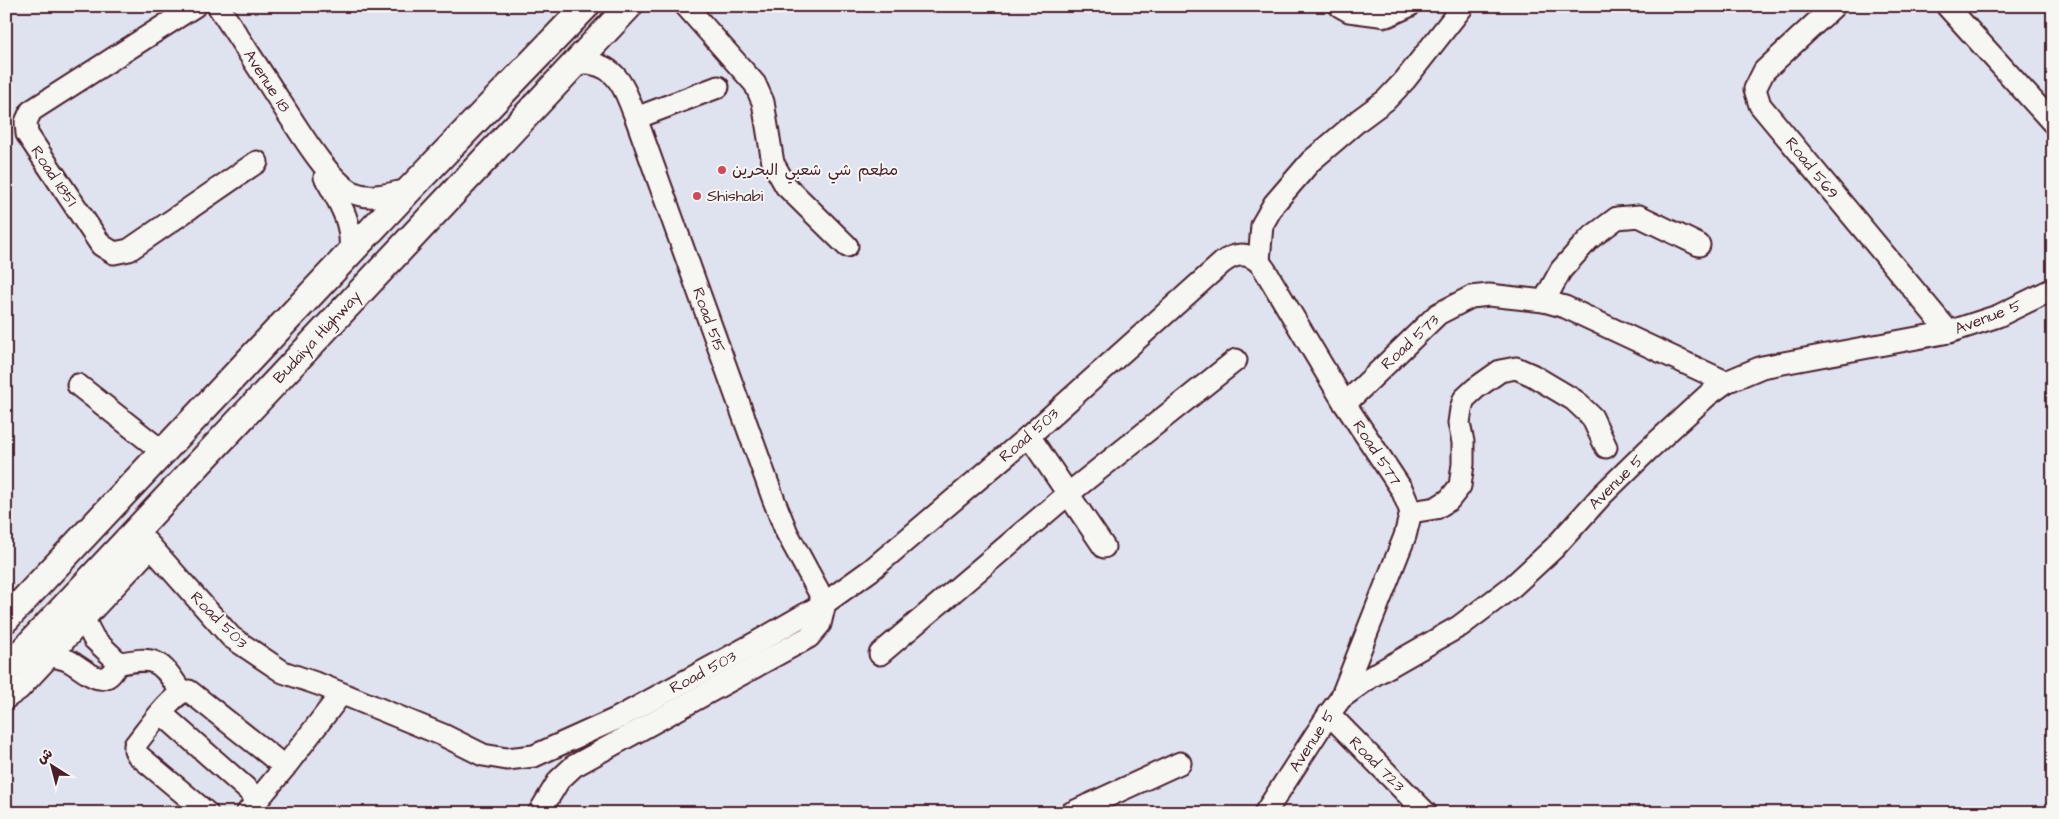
<svg xmlns="http://www.w3.org/2000/svg" width="2059" height="819" font-family="'Architects Daughter','Playpen Sans Arabic',sans-serif">
<style>
.lines{fill:none;stroke-linecap:round;stroke-linejoin:round}
.minor-casing{stroke:#4a1f2b;stroke-width:25}
.major-casing{stroke:#4a1f2b;stroke-width:30}
.minor{stroke:#f6f6f2;stroke-width:21}
.major{stroke:#f6f6f2;stroke-width:26}
.poi-dot{fill:#d1495b;stroke:#f6f6f2;stroke-width:2}
.labels{text-anchor:middle;dominant-baseline:central;stroke-width:4;stroke-linejoin:round;paint-order:stroke}
.street-label{font-size:16px;fill:#4a1f2b;stroke:#f6f6f2}
.poi-label{font-size:16px;fill:#4a1f2b;stroke:#f6f6f2;text-anchor:start}
</style>
<rect width="100%" height="100%" fill="#dfe3ef"/>
<filter id="ink" filterUnits="userSpaceOnUse"><feTurbulence type="fractalNoise" baseFrequency=".02" numOctaves="2"/><feDisplacementMap in="SourceGraphic" scale="10" xChannelSelector="R" yChannelSelector="G"/><feConvolveMatrix kernelMatrix="1 2 1 2 8 2 1 2 1" color-interpolation-filters="sRGB"/></filter>
<g filter="url(#ink)">
<g class="lines">
<g class="minor-casing">
<g id="minor">
<polyline points="195,6 31,111 26,122 27,134 101,245 114,253 129,250 257,162"/>
<path d="M218,6C239,38 260,70 281,103C297,127 327,179 352,192C370,201 391,193 409,190"/>
<polyline points="686,6 755,84 763,102 773,163 786,186 847,246"/>
<polyline points="1340,6 1349,11 1387,16 1409,6"/>
<polyline points="1834,6 1764,71 1755,89 1760,105 1949,332"/>
<polyline points="1947,6 2053,123"/>
<path d="M575,63C616,60 623,85 636,118L773,498L787,533L825,603"/>
<polyline points="636,118 718,87"/>
<path d="M325,177C339,202 353,222 350,252"/>
<polyline points="1259,261 1262,225 1274,204 1311,161 1359,120 1386,100 1405,80 1463,6"/>
<polyline points="1544,301 1561,270 1589,239 1617,218 1639,216 1699,245"/>
<polyline points="78,385 163,452"/>
<polyline points="1345,404 1438,314 1471,297 1489,295 1544,301 1565,307 1726,382"/>
<polyline points="1029,436 1104,547"/>
<polyline points="1411,512 1436,508 1449,500 1460,486 1463,464 1463,442 1459,423 1461,409 1464,399 1476,388 1500,371 1516,368 1532,375 1574,400 1592,417 1606,447"/>
<path d="M136,530L231,637L283,672L321,685L443,735L483,755L507,759L534,756L616,719L750,646L825,603L871,570L1029,436L1222,263C1238,250 1254,253 1265,270L1345,404L1402,490L1411,512L1405,536L1341,698"/>
<polyline points="880,654 1068,494 1236,360"/>
<path d="M50,655C56,657 63,658 69,661C86,670 104,693 117,664L113,657L94,639L84,620"/>
<path d="M117,664C155,656 160,659 181,692"/>
<polyline points="6,698 19,689 151,547"/>
<polyline points="161,713 258,799"/>
<polyline points="1329,714 1426,813"/>
<path d="M207,813L138,755L135,750V745C145,733 174,690 189,691L285,767"/>
<polyline points="247,813 285,767 341,694"/>
<polyline points="539,813 559,780 574,766 809,637 820,624 825,603"/>
<polyline points="1071,813 1180,763"/>
<polyline points="1265,813 1329,714 1341,698 1369,678 1460,626 1513,586 1554,548 1602,495 1648,450 1708,395 1726,382 1762,367 1949,332 1998,316 2053,289"/>
</g>
</g>
<g class="major-casing">
<g id="major">
<polyline points="6,619 409,190 586,6"/>
<polyline points="6,669 629,6"/>
</g>
</g>
<use href="#minor" class="minor"/>
<use href="#major" class="major"/>
</g>
</g>
<g class="poi-dot">
<circle cx="722" cy="170" r="5"/>
<circle cx="697" cy="196" r="5"/>
</g>
<g class="labels">
<g class="street-label">
<text transform="translate(267 81) rotate(57)">Avenue 18</text>
<text transform="translate(1812 168) rotate(51)">Road 569</text>
<text transform="translate(54 176) rotate(56)">Road 1851</text>
<text transform="translate(1988 317) rotate(-21)">Avenue 5</text>
<text transform="translate(709 320) rotate(70)">Road 515</text>
<text transform="translate(317 337) rotate(-47)">Budaiya Highway</text>
<text transform="translate(1410 342) rotate(-43)">Road 573</text>
<text transform="translate(1029 435) rotate(-41)">Road 503</text>
<text transform="translate(1377 453) rotate(57)">Road 577</text>
<text transform="translate(1616 482) rotate(-45)">Avenue 5</text>
<text transform="translate(219 620) rotate(45)">Road 503</text>
<text transform="translate(703 672) rotate(-28)">Road 503</text>
<text transform="translate(1312 741) rotate(-57)">Avenue 5</text>
<text transform="translate(1377 764) rotate(45)">Road 723</text>
</g>
<g class="poi-label">
<text x="732" y="170">مطعم شي شعبي البحرين</text>
<text x="707" y="196">Shishabi</text>
</g>
</g>
<rect width="2059" height="819" fill="none" stroke="#f6f6f2" stroke-width="25"/>
<rect x="12" y="12" width="2034" height="794" fill="none" stroke="#4a1f2b" stroke-width="2" filter="url(#ink)"/>
<g transform="translate(52 766) rotate(324)" stroke="#f6f6f2" stroke-width="4" paint-order="stroke">
<path d="M0-4L9 19L0 12L-9 19Z" fill="#4a1f2b"/>
<text y="-8" font-size="14" font-weight="bold" text-anchor="middle" fill="#4a1f2b">ش</text>
</g>
</svg>
